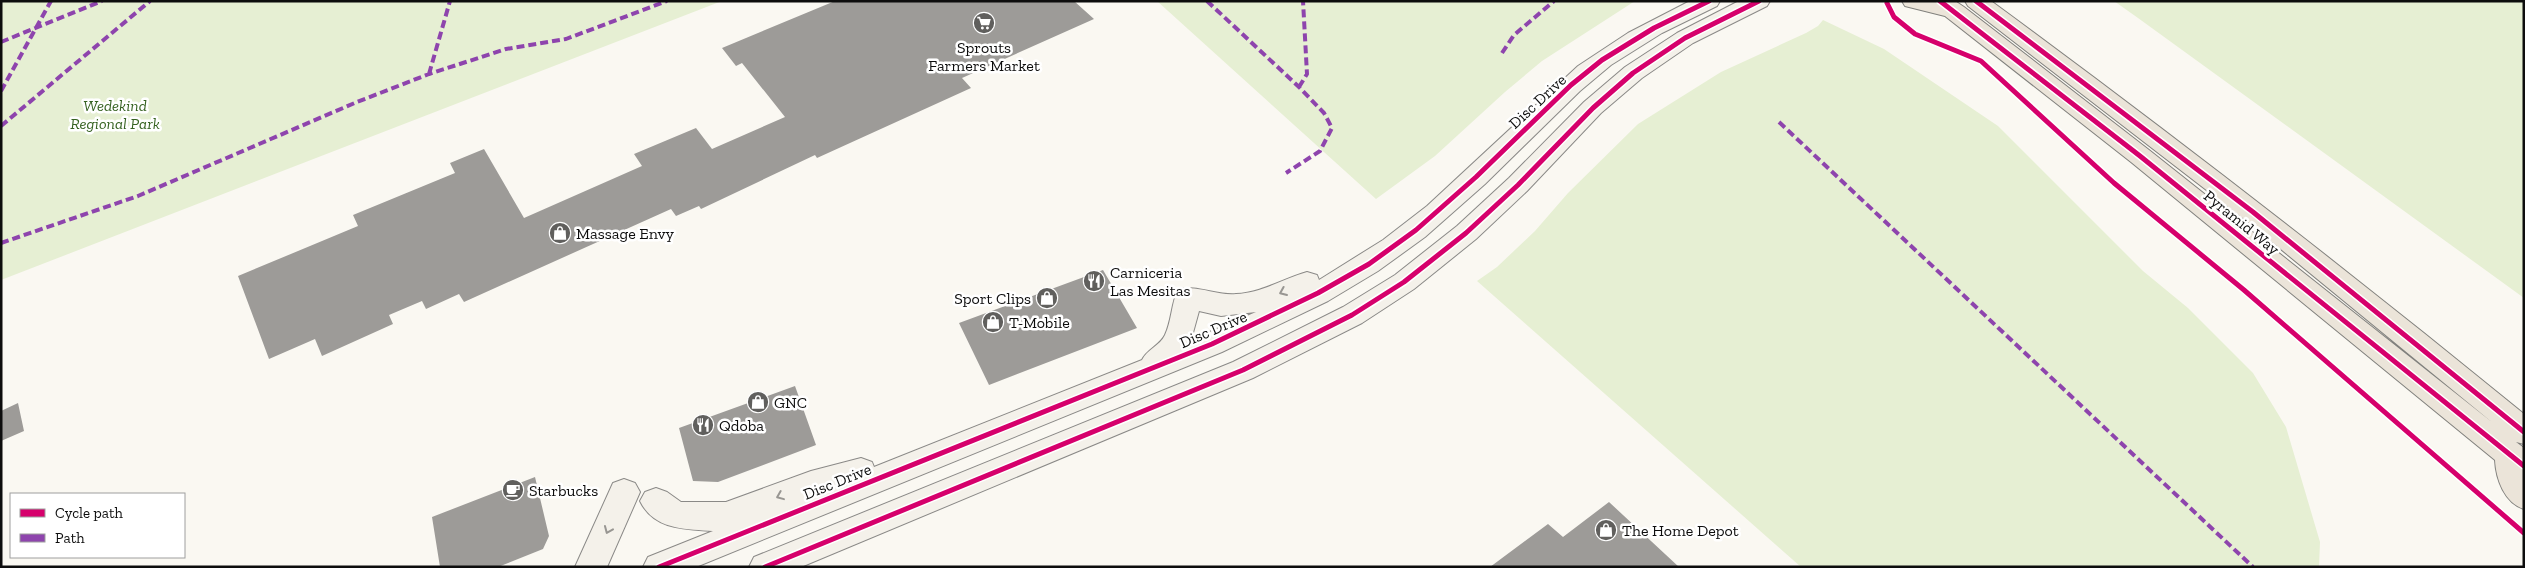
<svg xmlns="http://www.w3.org/2000/svg" width="2525" height="568" font-family="'Zilla Slab',serif">
<style>
.green{fill:#e6efd3}
.building{fill:#9d9b98}
.lines{fill:none;stroke-linecap:round;stroke-linejoin:round}
.secondary-casing{stroke:#8a8987;stroke-width:2}
.primary-casing{stroke:#81807d;stroke-width:2}
.secondary{fill:#f4f1ea;fill-rule:evenodd}
.primary{fill:#ebe4d9;fill-rule:evenodd}
.quiet{stroke:#8e44ad;stroke-width:4;stroke-dasharray:8 4;stroke-linecap:butt}
.cycleway-casing{stroke:#fff;stroke-width:8}
.cycleway{stroke:#d6006c;stroke-width:5}
.oneway{stroke:#989692}
.labels{text-anchor:middle;stroke-width:5;stroke-linejoin:round;paint-order:stroke}
.poi-label{font-size:16px;fill:#0d0d0d;stroke:#fff;text-anchor:start}
.street-label{font-size:16px;fill:#0d0d0d;stroke:#fff}
.park-label{font-size:16px;font-style:italic;fill:#366221;stroke:#fff}
</style>
<rect width="100%" height="100%" fill="#faf8f2"/>
<path class="green" d="M 1,1 L 722,1 L 1,280 Z
M 1157,1 L 1635,1 L 1542,61 L 1505,92 L 1435,156 L 1376,199 Z
M 2114,1 L 2524,1 L 2524,298 L 2138,18 Z
M 1823,20 L 1884,49 L 1998,126 L 2143,271 L 2188,308 L 2253,373 L 2286,427 L 2320,542 L 2319,567 L 1801,567 L 1477,281 L 1497,267 L 1535,231 L 1568,193 L 1638,124 L 1721,72 L 1806,33 L 1818,26 Z"/>
<path class="building" d="M 835,1 L 1074,1 L 1094,19 L 962,78 L 971,88 L 817,158 L 815,155 L 701,209 L 699,206 L 676,216 L 671,209 L 464,302 L 459,294 L 426,309 L 422,301 L 389,315 L 393,324 L 322,356 L 315,339 L 269,359 L 238,276 L 358,226 L 353,215 L 455,173 L 450,163 L 484,149 L 524,218 L 642,166 L 634,154 L 696,128 L 712,149 L 785,117 L 742,63 L 736,66 L 722,48 Z
M 1103,270 L 1137,328 L 989,385 L 959,323 Z
M 795,386 L 816,445 L 718,482 L 693,481 L 679,428 Z
M 18,403 L 24,431 L 1,441 L 1,411 Z
M 535,477 L 549,536 L 543,549 L 498,567 L 440,567 L 432,517 Z
M 1609,502 L 1679,567 L 1490,567 L 1548,524 L 1563,537 Z"/>
<g class="lines">
<g class="secondary-casing">
<path id="secondary" d="M 1690,1 L 1720,1 L 1717,6 L 1662,33 L 1611,65 L 1580,91 L 1485,184 L 1425,237 L 1378,271 L 1328,301 L 1222,352 L 696,567 L 643,567 L 648,557 L 713,531 C 685,529 654,530 640,501 L 645,492 L 656,488 L 667,492 L 681,502 L 726,502 L 811,471 L 861,458 L 872,462 L 874,467 L 1142,360 C 1147,349 1160,346 1165,335 C 1172,320 1171,304 1178,290 C 1196,284 1216,296 1236,294 C 1261,293 1283,279 1307,272 L 1317,275 L 1319,280 L 1383,240 L 1427,206 L 1578,66 L 1628,33 ZM 1199,311 L 1221,316 L 1256,312 L 1191,340 Z
M 1739,1 L 1770,1 L 1767,6 L 1693,43 L 1642,78 L 1601,113 L 1527,191 L 1476,239 L 1414,289 L 1362,323 L 1253,378 L 801,567 L 749,567 L 754,557 L 1233,362 L 1343,307 L 1395,275 L 1457,226 L 1509,178 L 1584,102 L 1625,67 L 1677,33 Z
M 624,479 L 635,483 L 640,492 L 607,567 L 575,567 L 613,483 Z"/>
</g>
<g class="primary-casing">
<path id="primary" d="M 1902,1 L 1955,1 L 1964,7 L 2149,150 L 2493,423 L 2244,219 L 1968,6 L 1965,1 L 1991,1 C 2172,134 2350,272 2524,414 L 2524,444 L 2516,442 L 2524,448 L 2524,509 C 2505,503 2496,480 2495,460 L 2131,162 L 1945,16 L 1905,6 Z"/>
</g>
<use href="#secondary" class="secondary"/>
<use href="#primary" class="primary"/>
<path class="quiet" d="M 1207,1 L 1299,87 L 1324,113 L 1332,128 L 1320,151 L 1286,173
M 1,42 L 102,1
M 1502,53 L 1514,35 L 1554,1
M 429,74 L 450,1
M 1299,87 L 1307,74 L 1303,1
M 1,91 L 51,1
M 1779,122 L 2253,567
M 1,126 L 150,1
M 1,243 L 138,196 L 357,102 L 429,74 L 506,49 L 566,39 L 667,1"/>
<g class="cycleway-casing">
<path id="cycleway" d="M 1940,1 L 2140,156 L 2524,466
M 1976,1 L 2253,212 L 2524,432
M 1887,3 L 1894,17 L 1915,34 L 1981,61 L 2114,183 L 2244,290 L 2524,533
M 659,567 L 1212,344 L 1318,293 L 1369,264 L 1416,230 L 1476,177 L 1571,85 L 1602,60 L 1654,28 L 1709,1
M 765,567 L 1243,370 L 1352,315 L 1404,282 L 1466,233 L 1518,185 L 1593,108 L 1633,73 L 1685,38 L 1759,1"/>
</g>
<use href="#cycleway" class="cycleway"/>
</g>
<defs><path id="oneway-chevron" d="M-2-3.5L2.5 0L-2 3.5" fill="none" stroke-width="1.6" stroke-linecap="round" stroke-linejoin="round" transform="scale(1.25)"/></defs>
<g class="oneway">
<use href="#oneway-chevron" transform="translate(1283 292) rotate(157)"/>
<use href="#oneway-chevron" transform="translate(780 496) rotate(158)"/>
<use href="#oneway-chevron" transform="translate(608 530) rotate(113)"/>
</g>
<defs>
<g id="supermarket-disc" transform="scale(1.125)"><circle r="9.5" fill="#605f5d" stroke="#fff"/><path d="M-6-5.5h2.5l.6 2H6L4.5 2H-2.5L-4.4-4H-6ZM-1.5 3.2a1.3 1.3 0 1 0 .1 0ZM3 3.2a1.3 1.3 0 1 0 .1 0Z" fill="#fff"/></g>
<g id="shop-disc" transform="scale(1.125)"><circle r="9.5" fill="#605f5d" stroke="#fff"/><path d="M-5-2.5h2.3a2.7 3.5 0 0 1 5.4 0H5L5.5 6h-11ZM-1.5-2.5h3a1.5 2.3 0 0 0-3 0Z" fill="#fff"/></g>
<g id="restaurant-disc" transform="scale(1.125)"><circle r="9.5" fill="#605f5d" stroke="#fff"/><path d="M-5-6h1v4h1v-4h1v4h1v-4h1v5L-1.5 .5V6h-2V.5L-5-1ZM5-6V6H3V1.5H1.5Q1.5-4 5-6Z" fill="#fff"/></g>
<g id="cafe-disc" transform="scale(1.125)"><circle r="9.5" fill="#605f5d" stroke="#fff"/><path d="M-5.5-4.5H6V0H3Q3 3.5 0 3.5H-2.5Q-5.5 3.5-5.5 0ZM3-3.2v2h1.7v-2ZM-6 4.5H4V6H-6Z" fill="#fff"/></g>
</defs>
<g fill-rule="evenodd">
<use href="#supermarket-disc" x="984" y="23"/>
<use href="#shop-disc" x="560" y="233"/>
<use href="#restaurant-disc" x="1094" y="281"/>
<use href="#shop-disc" x="1047" y="298"/>
<use href="#shop-disc" x="993" y="322"/>
<use href="#shop-disc" x="758" y="402"/>
<use href="#restaurant-disc" x="703" y="425"/>
<use href="#cafe-disc" x="513" y="490"/>
<use href="#shop-disc" x="1606" y="530"/>
</g>
<g class="labels">
<g class="poi-label">
<text x="984" y="53" text-anchor="middle">Sprouts<tspan x="984" dy="18">Farmers Market</tspan></text>
<text x="576" y="239">Massage Envy</text>
<text x="1110" y="278">Carniceria<tspan x="1110" dy="18">Las Mesitas</tspan></text>
<text x="1031" y="304" text-anchor="end">Sport Clips</text>
<text x="1009" y="328">T-Mobile</text>
<text x="774" y="408">GNC</text>
<text x="719" y="431">Qdoba</text>
<text x="529" y="496">Starbucks</text>
<text x="1622" y="536">The Home Depot</text>
</g>
<g class="street-label">
<text transform="translate(1537 101) rotate(-43)" y="6">Disc Drive</text>
<text transform="translate(2242 222) rotate(39)" y="6">Pyramid Way</text>
<text transform="translate(1213 329) rotate(-23)" y="6">Disc Drive</text>
<text transform="translate(837 481) rotate(-22)" y="6">Disc Drive</text>
</g>
<g class="park-label">
<text x="115" y="111">Wedekind<tspan x="115" dy="18">Regional Park</tspan></text>
</g>
</g>
<rect width="2525" height="568" fill="none" stroke="#0d0d0d" stroke-width="5"/>
<rect x="10" y="493" width="175" height="65" fill="#ffffff" stroke="#9e9e9e"/>
<rect x="20" y="509" width="25" height="8" fill="#d6006c" stroke="#9e9e9e"/>
<text x="55" y="518" font-size="15" fill="#0d0d0d">Cycle path</text>
<rect x="20" y="534" width="25" height="8" fill="#8e44ad" stroke="#9e9e9e"/>
<text x="55" y="543" font-size="15" fill="#0d0d0d">Path</text>
</svg>
